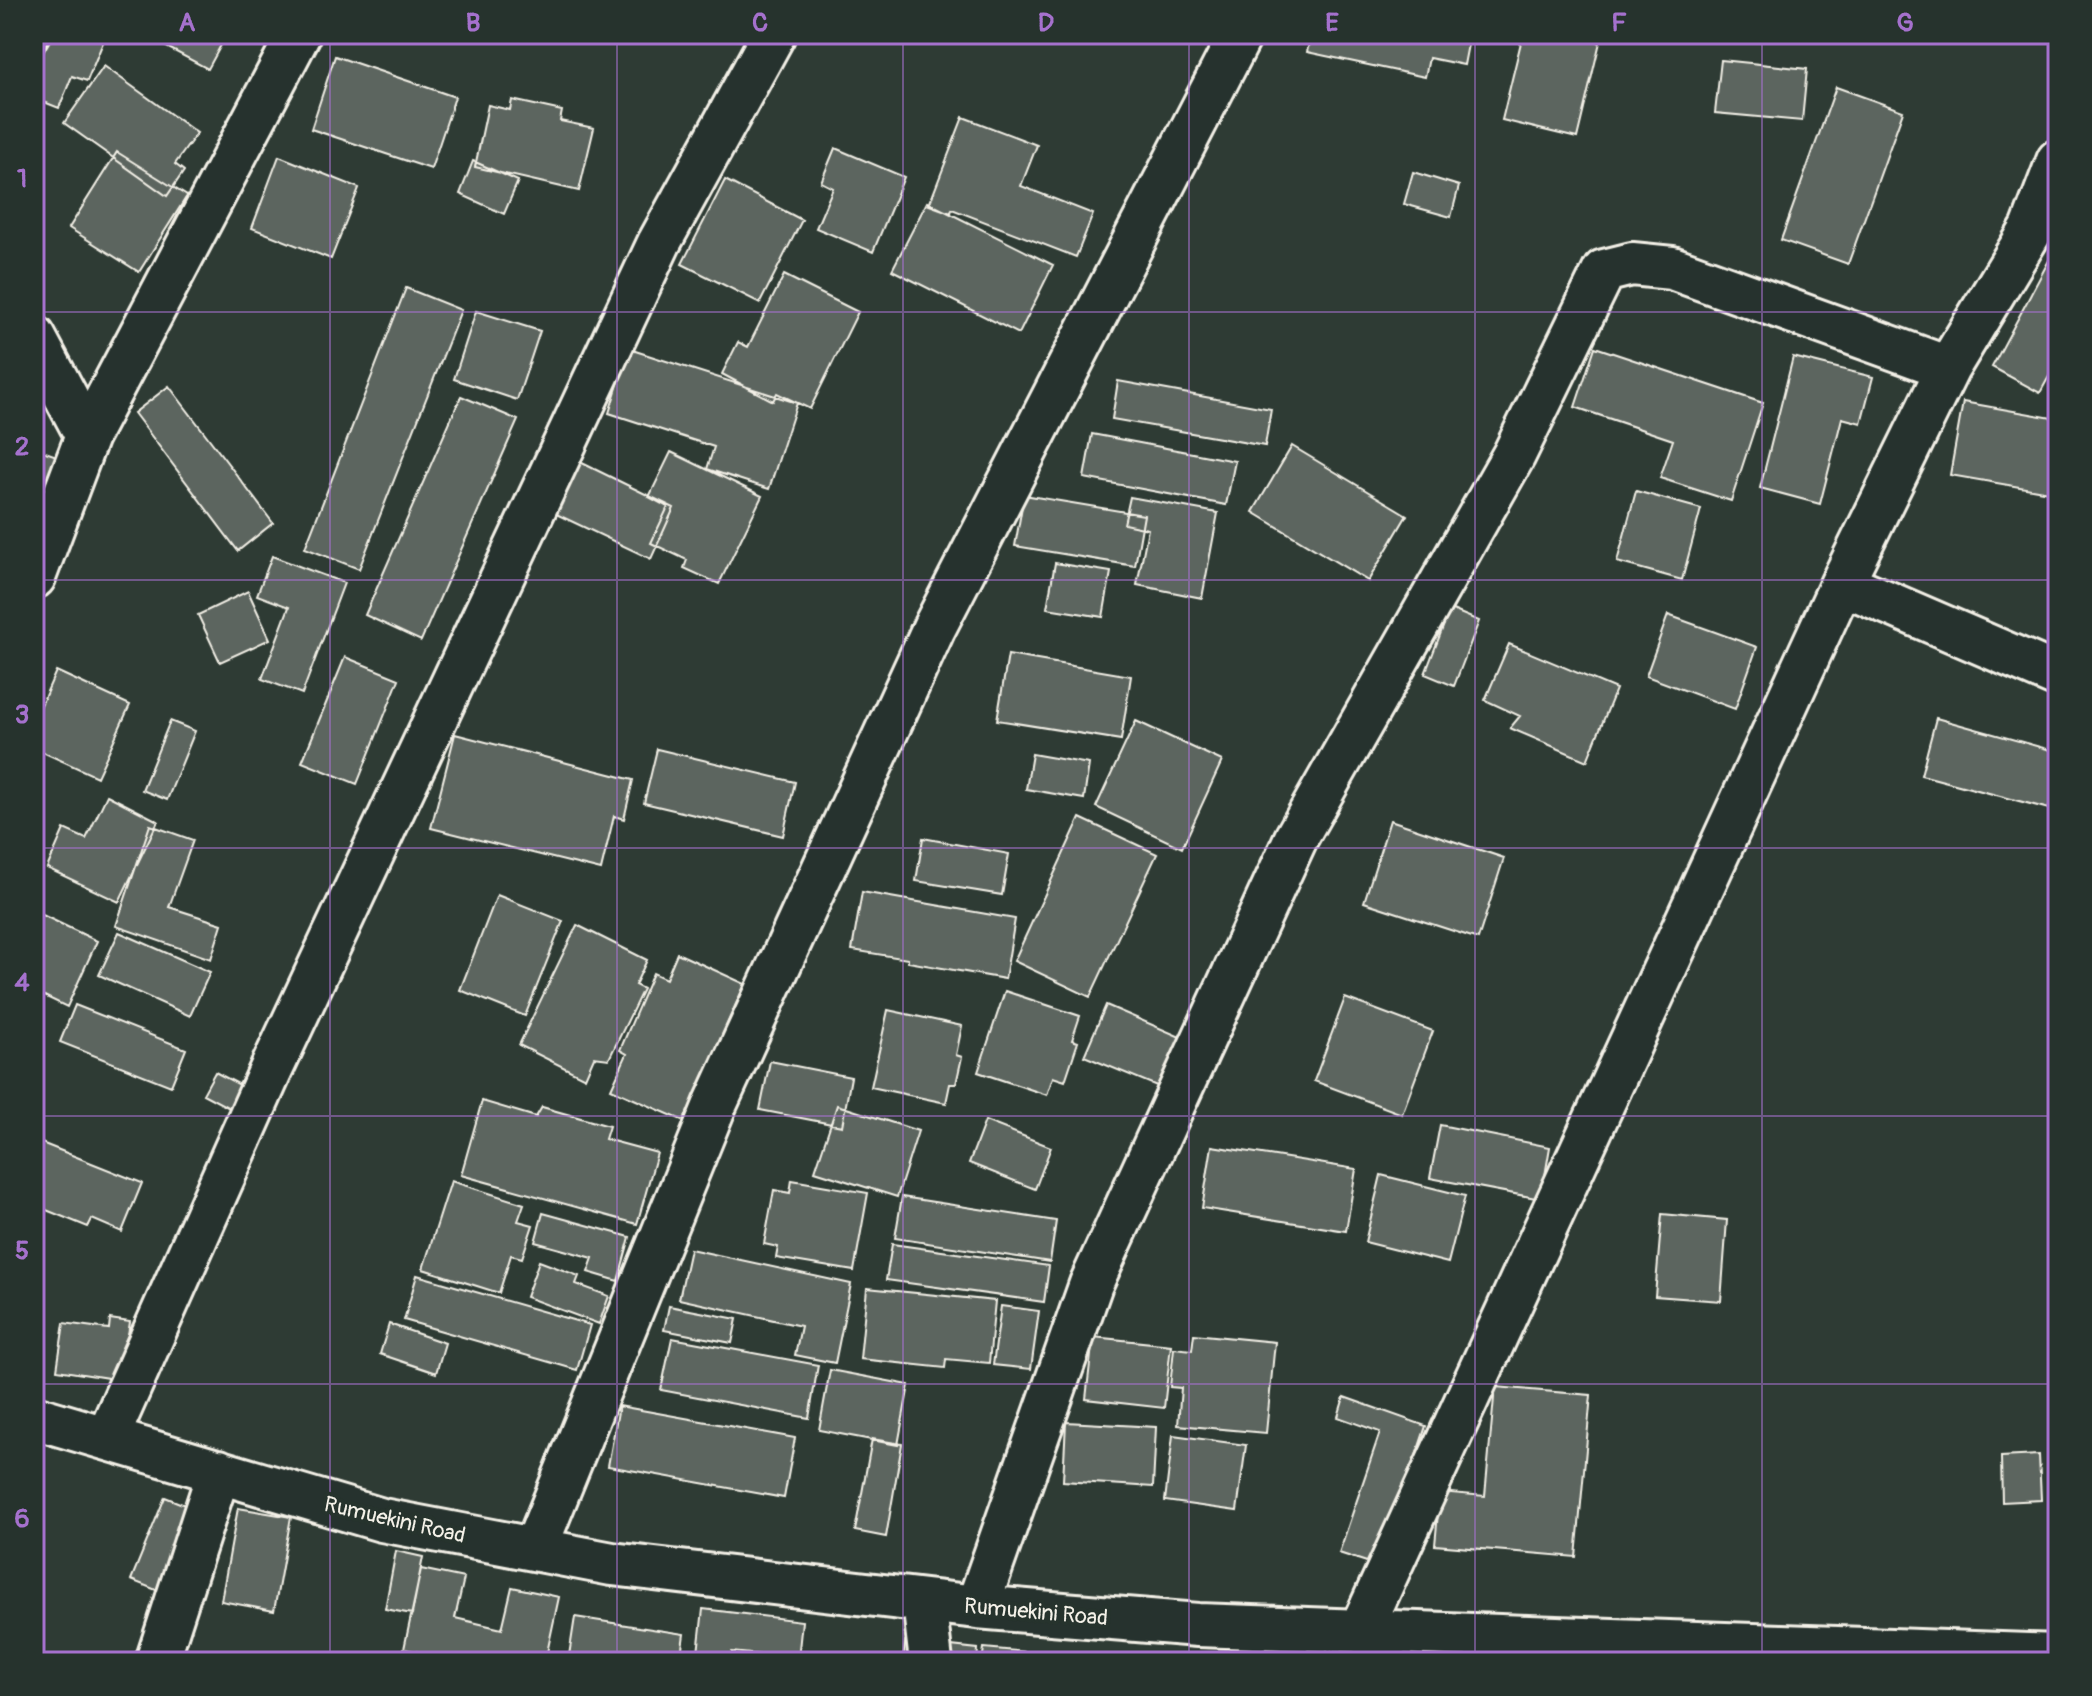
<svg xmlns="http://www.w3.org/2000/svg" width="2092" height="1696" font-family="Pangolin,sans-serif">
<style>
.building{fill:#5c655e;stroke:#f4f1e8;stroke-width:2}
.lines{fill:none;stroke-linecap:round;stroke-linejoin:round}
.minor-casing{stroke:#f4f1e8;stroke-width:48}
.minor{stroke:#26332d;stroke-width:42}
.grid{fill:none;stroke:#a571cd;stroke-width:2;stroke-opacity:0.55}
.labels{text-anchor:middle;stroke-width:8;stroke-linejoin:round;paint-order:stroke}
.street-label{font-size:22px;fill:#f4f1e8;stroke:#26332d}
.neatline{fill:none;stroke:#a571cd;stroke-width:3}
.grid-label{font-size:26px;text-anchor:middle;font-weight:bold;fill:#a571cd}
</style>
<rect width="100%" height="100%" fill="#2e3b34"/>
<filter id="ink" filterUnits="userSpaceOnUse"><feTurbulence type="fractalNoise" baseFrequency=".0125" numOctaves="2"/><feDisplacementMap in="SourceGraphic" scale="16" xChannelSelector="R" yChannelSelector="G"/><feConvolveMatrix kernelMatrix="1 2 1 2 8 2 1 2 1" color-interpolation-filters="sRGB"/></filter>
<g filter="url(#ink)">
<path class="building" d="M 34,34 L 46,34 L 52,37 L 34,68 Z
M 50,34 L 90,34 L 104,40 L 87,81 L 72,76 L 59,108 L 34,98 L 34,72 Z
M 142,34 L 227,34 L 208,69 Z
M 1311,34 L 1470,34 L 1464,65 L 1429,58 L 1425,77 L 1307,52 Z
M 1523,34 L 1568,34 L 1600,42 L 1577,138 L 1502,120 Z
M 335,56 L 455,97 L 431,169 L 311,129 Z
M 1721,60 L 1807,69 L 1802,121 L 1715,113 Z
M 104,66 L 197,133 L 175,164 L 184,171 L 167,196 L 64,123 Z
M 1836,87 L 1903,111 L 1848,264 L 1781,240 Z
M 512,100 L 562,111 L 560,121 L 594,128 L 579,191 L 475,167 L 488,105 L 510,110 Z
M 963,117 L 1037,145 L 1021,186 L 1093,214 L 1076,257 L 952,209 L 951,213 L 929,205 Z
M 835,148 L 904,177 L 873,252 L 816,228 L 833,188 L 821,182 Z
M 117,152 L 187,196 L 139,272 L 69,228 Z
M 279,156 L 359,188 L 331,259 L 252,228 Z
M 473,161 L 518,181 L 504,214 L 460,194 Z
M 1413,172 L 1459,186 L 1451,217 L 1404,204 Z
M 725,180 L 802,220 L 760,303 L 682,264 Z
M 927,202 L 1053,265 L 1019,334 L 892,270 Z
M 2054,251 L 2058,254 L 2058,360 L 2040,393 L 1992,367 Z
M 784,275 L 858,312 L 810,409 L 777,393 L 773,401 L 722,374 L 738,342 L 748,347 Z
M 406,288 L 461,310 L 359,569 L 305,548 Z
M 476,311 L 540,331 L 517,400 L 454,379 Z
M 1595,347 L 1763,403 L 1731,501 L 1660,478 L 1673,440 L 1575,407 Z
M 629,349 L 797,403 L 769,489 L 707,469 L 714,447 L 609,413 Z
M 1793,357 L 1873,377 L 1861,423 L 1842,418 L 1820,504 L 1760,488 Z
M 1118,381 L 1271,409 L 1265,446 L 1112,419 Z
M 169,386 L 273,523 L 238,551 L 134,413 Z
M 461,396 L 518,420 L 421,641 L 365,615 Z
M 1963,402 L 2058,419 L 2058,442 L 2049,492 L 1950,475 Z
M 1092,434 L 1235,461 L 1226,505 L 1084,478 Z
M 1292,446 L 1407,515 L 1368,581 L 1253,512 Z
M 34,448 L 57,456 L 34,521 Z
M 671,452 L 762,496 L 719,584 L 684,568 L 687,560 L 651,543 L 668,507 L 649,497 Z
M 578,461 L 674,508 L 651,559 L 554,513 Z
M 1636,491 L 1701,509 L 1682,580 L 1617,562 Z
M 1024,495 L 1144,515 L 1135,566 L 1015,546 Z
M 1130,497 L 1218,513 L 1202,598 L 1137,585 L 1148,529 L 1124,524 Z
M 272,556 L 344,583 L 302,694 L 262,679 L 289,607 L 257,595 Z
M 1055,563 L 1111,572 L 1103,617 L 1047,608 Z
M 248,591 L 270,639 L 220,662 L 198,615 Z
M 1450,609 L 1479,621 L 1454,686 L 1425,674 Z
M 1668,615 L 1757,647 L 1735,709 L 1646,676 Z
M 1509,644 L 1616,689 L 1587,761 L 1510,728 L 1520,716 L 1485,700 Z
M 1008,655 L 1131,676 L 1121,740 L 997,720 Z
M 345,657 L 399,679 L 357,784 L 302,762 Z
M 56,671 L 130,705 L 97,777 L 34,748 L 34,721 Z
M 1936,718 L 2058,752 L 2058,775 L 2049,809 L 1921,775 Z
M 170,721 L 195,731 L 167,800 L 142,790 Z
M 1136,721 L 1222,761 L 1182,848 L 1096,807 Z
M 455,734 L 633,780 L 624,819 L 614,816 L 601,870 L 431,828 Z
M 657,749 L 795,782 L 783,836 L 644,803 Z
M 1032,754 L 1089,764 L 1084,799 L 1026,789 Z
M 107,795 L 158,821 L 119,902 L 47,868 L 64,829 L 86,839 Z
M 1080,818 L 1157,854 L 1090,997 L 1014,961 Z
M 1390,820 L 1504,858 L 1478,939 L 1364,902 Z
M 150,825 L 193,840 L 169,907 L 222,924 L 211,959 L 116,926 Z
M 923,838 L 1009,854 L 1002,895 L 916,881 Z
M 862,892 L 1015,919 L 1005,979 L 908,962 L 908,959 L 852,950 Z
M 497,895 L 563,921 L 525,1016 L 460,990 Z
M 34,911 L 97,941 L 67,1007 L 34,991 Z
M 577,925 L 647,960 L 635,985 L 643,989 L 609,1059 L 594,1057 L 585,1078 L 519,1045 Z
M 119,932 L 210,972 L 190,1016 L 99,975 Z
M 677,953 L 745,984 L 684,1121 L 611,1089 L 627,1054 L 620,1050 L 653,973 L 666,979 Z
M 1005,991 L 1080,1016 L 1072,1040 L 1078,1042 L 1065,1081 L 1053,1077 L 1047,1095 L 978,1072 Z
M 1345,998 L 1433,1031 L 1402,1114 L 1314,1081 Z
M 75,1005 L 186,1049 L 171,1086 L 60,1042 Z
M 1106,1005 L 1185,1039 L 1164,1089 L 1084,1056 Z
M 888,1010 L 962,1026 L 956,1055 L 962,1057 L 956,1084 L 950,1084 L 946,1103 L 871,1087 Z
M 770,1061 L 851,1077 L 842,1126 L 760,1110 Z
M 215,1072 L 244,1087 L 233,1110 L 203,1094 Z
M 482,1101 L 536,1117 L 542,1107 L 609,1126 L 605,1139 L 657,1153 L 637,1224 L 461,1175 Z
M 837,1105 L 918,1131 L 897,1197 L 815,1171 Z
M 985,1121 L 1051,1147 L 1035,1189 L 969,1163 Z
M 1440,1125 L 1550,1147 L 1541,1199 L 1430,1178 Z
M 34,1140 L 142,1183 L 122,1232 L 92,1219 L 88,1227 L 34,1205 Z
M 1212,1146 L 1356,1169 L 1346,1231 L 1202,1208 Z
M 1381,1175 L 1465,1196 L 1448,1263 L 1365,1242 Z
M 792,1180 L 868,1193 L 854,1271 L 776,1258 L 778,1247 L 764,1244 L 774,1190 L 790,1193 Z
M 451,1181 L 524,1204 L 518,1221 L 533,1225 L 522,1258 L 511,1255 L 499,1293 L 423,1269 Z
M 902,1197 L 1056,1221 L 1050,1262 L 895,1238 Z
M 543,1213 L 630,1237 L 618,1281 L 588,1272 L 593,1258 L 535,1242 Z
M 1662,1214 L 1727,1220 L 1721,1301 L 1655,1296 Z
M 892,1244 L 1049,1266 L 1044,1302 L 886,1280 Z
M 690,1249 L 851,1284 L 835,1363 L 795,1355 L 801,1326 L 679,1299 Z
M 539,1261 L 579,1276 L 576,1284 L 609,1296 L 599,1324 L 526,1297 Z
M 417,1275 L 590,1325 L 577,1370 L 404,1320 Z
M 867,1288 L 995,1301 L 989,1363 L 946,1359 L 945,1368 L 860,1359 Z
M 669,1306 L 737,1319 L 732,1343 L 664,1330 Z
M 1001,1306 L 1039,1311 L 1031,1369 L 993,1365 Z
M 110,1319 L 130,1322 L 121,1380 L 57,1370 L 64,1323 L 109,1329 Z
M 389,1324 L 445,1343 L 436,1373 L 380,1354 Z
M 1194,1334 L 1275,1342 L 1266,1433 L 1178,1425 L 1181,1388 L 1170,1387 L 1174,1348 L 1192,1350 Z
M 1093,1337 L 1171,1345 L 1164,1408 L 1086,1399 Z
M 672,1338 L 818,1365 L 809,1418 L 661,1390 Z
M 830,1370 L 909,1385 L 898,1445 L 819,1430 Z
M 1495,1387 L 1591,1395 L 1576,1557 L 1435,1545 L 1440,1492 L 1485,1496 Z
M 1344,1397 L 1426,1426 L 1379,1566 L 1339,1553 L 1380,1432 L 1338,1417 Z
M 619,1406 L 795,1438 L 784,1498 L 608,1466 Z
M 1066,1422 L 1156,1427 L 1153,1487 L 1063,1481 Z
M 1173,1435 L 1246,1445 L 1237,1511 L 1165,1501 Z
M 872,1439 L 902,1444 L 886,1537 L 855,1531 Z
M 2039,1455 L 2041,1500 L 2002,1502 L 2001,1457 Z
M 165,1497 L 200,1511 L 166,1594 L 131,1580 Z
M 238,1508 L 291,1517 L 274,1611 L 221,1601 Z
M 396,1551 L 423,1557 L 412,1614 L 385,1609 Z
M 421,1569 L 464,1578 L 455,1618 L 502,1629 L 512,1587 L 559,1597 L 545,1662 L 464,1662 L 404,1649 Z
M 703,1609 L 802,1621 L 798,1659 L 732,1652 L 731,1662 L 697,1662 Z
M 575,1617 L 684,1634 L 680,1662 L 568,1662 Z
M 905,1641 L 978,1649 L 977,1662 L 903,1662 Z
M 984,1648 L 1037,1653 L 1036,1662 L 982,1662 Z
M 1050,1654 L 1101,1657 L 1099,1662 L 1049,1662 Z"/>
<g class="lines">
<g class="minor-casing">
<path id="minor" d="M 34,337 L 87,436
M 34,577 L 87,436 L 299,34
M 1842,583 L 2058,676
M 34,1417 L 382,1520 L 612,1564 L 977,1607 L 1198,1625 L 2058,1656
M 107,1438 L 270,1072 L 659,243 L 774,34
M 535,1549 L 715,1105 L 934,628 L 1241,34
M 924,1601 L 931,1662
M 977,1607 L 1091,1284 L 1296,838 L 1514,455 L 1604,271 L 1632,264 L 1672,268 L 1948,368
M 1360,1632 L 1842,583 L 1948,368 L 2032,229 L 2058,161
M 157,1662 L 219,1471"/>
</g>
<use href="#minor" class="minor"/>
</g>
</g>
<path class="grid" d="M 330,34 L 330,1662M 617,34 L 617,1662M 903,34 L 903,1662M 1189,34 L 1189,1662M 1475,34 L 1475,1662M 1762,34 L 1762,1662M 34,312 L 2058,312M 34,580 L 2058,580M 34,848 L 2058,848M 34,1116 L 2058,1116M 34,1384 L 2058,1384"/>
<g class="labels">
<g class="street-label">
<text transform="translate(395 1519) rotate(13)" y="8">Rumuekini Road</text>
<text transform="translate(1036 1611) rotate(5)" y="8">Rumuekini Road</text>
</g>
</g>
<rect width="2092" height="1696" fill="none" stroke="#26332d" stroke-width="88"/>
<rect x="44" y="44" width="2004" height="1608" class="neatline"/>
<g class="grid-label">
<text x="187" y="31">A</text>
<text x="473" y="31">B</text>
<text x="760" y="31">C</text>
<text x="1046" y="31">D</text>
<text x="1332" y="31">E</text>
<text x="1619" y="31">F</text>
<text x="1905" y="31">G</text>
<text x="22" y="187">1</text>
<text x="22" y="455">2</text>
<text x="22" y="723">3</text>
<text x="22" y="991">4</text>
<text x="22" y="1259">5</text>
<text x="22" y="1527">6</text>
</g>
</svg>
